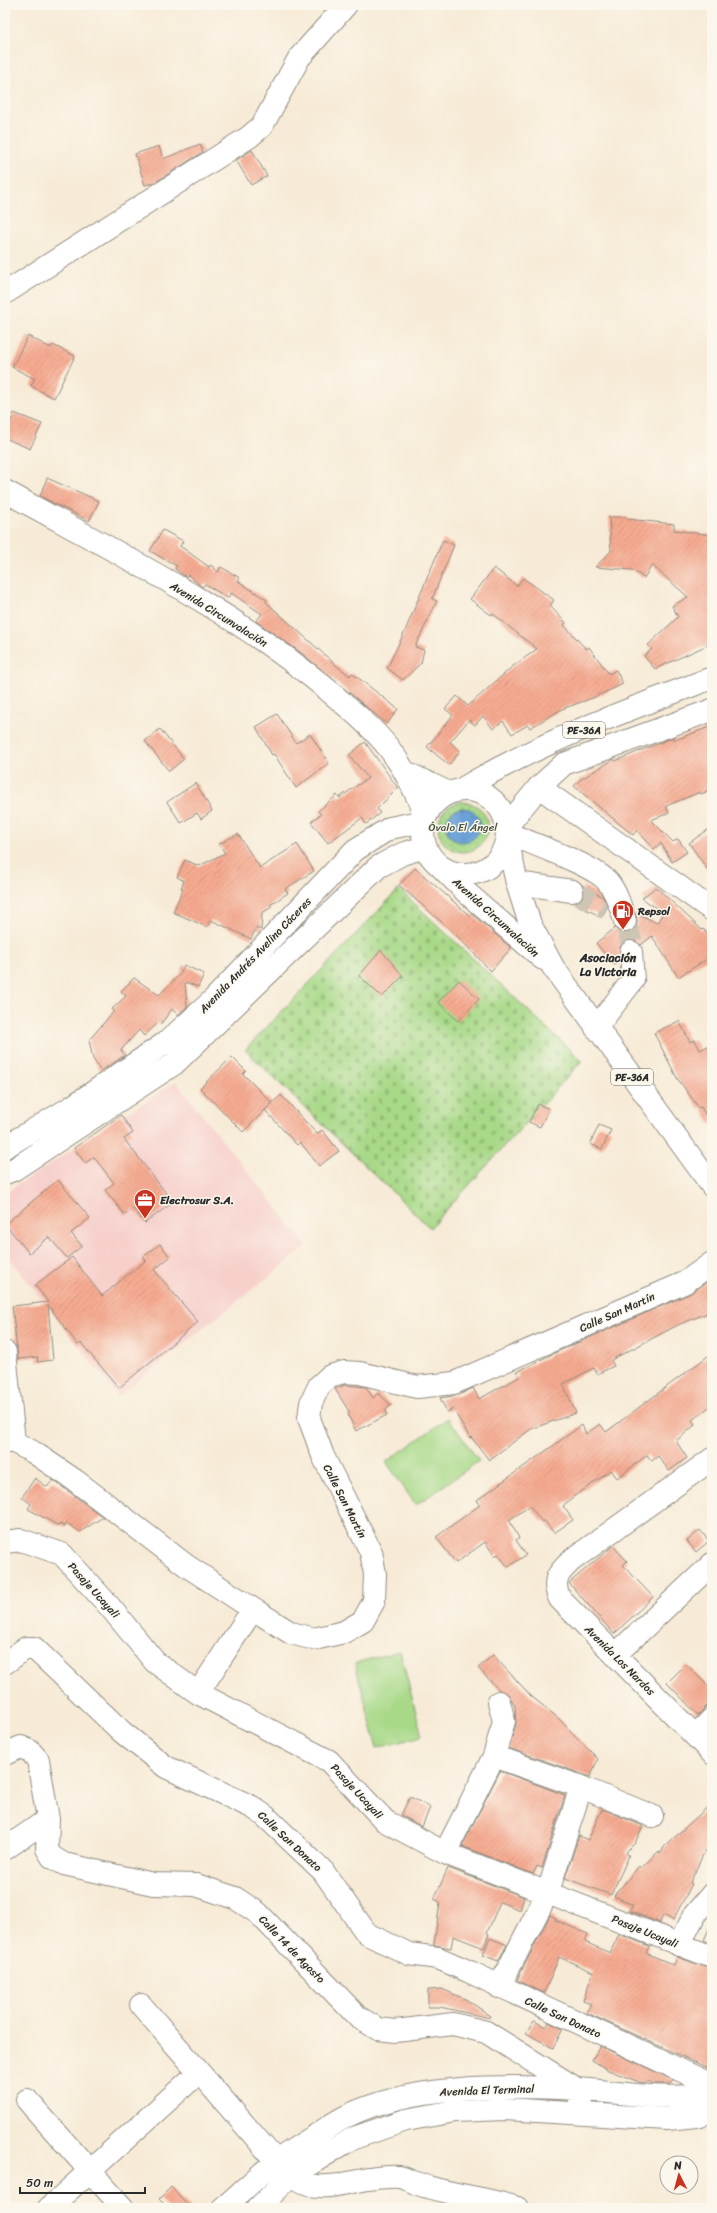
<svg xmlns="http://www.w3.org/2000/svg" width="717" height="2213" font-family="Sriracha,sans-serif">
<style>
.built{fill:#f7d0cc}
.grass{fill:#a8d988;stroke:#6a825a}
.cemetery{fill:url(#cemetery-stones);stroke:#6a825a}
.park{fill:url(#park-dots);stroke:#6a825a}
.water{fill:url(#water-ripples);stroke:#4a6681}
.building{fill:url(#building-hatch)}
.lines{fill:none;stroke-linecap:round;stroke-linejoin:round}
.minor-tunnel{stroke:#cec5b5;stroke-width:22;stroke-dasharray:22 11;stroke-linecap:butt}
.minor-casing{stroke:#918b81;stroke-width:24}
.major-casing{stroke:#918b81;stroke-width:24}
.highway-casing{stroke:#918b81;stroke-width:24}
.minor{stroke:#fff;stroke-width:22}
.major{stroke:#fff;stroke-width:22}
.highway{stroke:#fff;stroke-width:22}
.labels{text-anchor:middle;stroke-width:3;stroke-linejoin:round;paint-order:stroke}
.shield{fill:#fbf7ec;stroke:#696865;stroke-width:1}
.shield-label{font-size:10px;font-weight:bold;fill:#2b2b2b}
.street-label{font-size:11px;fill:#2b2b2b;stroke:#fbf7ec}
.park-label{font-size:11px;fill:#4a5642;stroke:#fbf7ec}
.poi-label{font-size:11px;font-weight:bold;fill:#2b2b2b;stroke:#fbf7ec;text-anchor:start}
.neighbourhood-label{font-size:12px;font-weight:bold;fill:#2b2b2b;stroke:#fbf7ec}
</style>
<defs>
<pattern id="cemetery-stones" width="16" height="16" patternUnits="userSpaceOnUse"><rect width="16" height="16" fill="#a8d988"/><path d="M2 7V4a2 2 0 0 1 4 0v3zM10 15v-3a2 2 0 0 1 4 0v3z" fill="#91ba76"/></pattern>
<pattern id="park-dots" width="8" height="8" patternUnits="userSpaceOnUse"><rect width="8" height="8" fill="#a8d988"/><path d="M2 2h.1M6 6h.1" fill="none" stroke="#91ba76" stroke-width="1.8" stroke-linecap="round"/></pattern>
<pattern id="water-ripples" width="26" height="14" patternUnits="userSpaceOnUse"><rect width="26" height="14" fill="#6aa0d7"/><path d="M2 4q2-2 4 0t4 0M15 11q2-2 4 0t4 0" fill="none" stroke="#5783af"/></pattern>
<pattern id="building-hatch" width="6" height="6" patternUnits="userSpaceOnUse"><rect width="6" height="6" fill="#f6ab91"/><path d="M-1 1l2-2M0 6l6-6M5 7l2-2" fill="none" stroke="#d3937d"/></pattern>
</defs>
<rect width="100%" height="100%" fill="#fbf7ec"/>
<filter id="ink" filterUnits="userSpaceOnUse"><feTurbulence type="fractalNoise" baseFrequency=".025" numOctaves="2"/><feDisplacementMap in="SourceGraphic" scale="8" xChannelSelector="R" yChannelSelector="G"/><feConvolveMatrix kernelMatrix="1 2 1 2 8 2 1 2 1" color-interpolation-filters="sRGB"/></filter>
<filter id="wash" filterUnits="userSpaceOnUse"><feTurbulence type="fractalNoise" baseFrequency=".012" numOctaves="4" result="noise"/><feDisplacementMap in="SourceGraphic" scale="16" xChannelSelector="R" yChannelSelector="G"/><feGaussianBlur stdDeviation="0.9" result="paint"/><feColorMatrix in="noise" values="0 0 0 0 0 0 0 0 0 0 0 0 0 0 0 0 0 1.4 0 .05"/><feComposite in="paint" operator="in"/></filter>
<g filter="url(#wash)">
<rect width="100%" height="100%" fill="#f7ebd7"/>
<path class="built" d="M 176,1082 L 307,1246 L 118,1396 L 5,1253 L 5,1193 Z"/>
<path class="grass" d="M 448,1418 L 479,1461 L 416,1505 L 386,1462 Z
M 400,1651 L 422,1736 L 377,1748 L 355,1663 Z"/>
<path class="cemetery" d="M 399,889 L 582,1061 L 430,1228 L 245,1050 Z"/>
<path class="park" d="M438 827a25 25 0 1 1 50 0a25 25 0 1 1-50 0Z"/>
<path class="water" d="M446 825a17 17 0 1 1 34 0a17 17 0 1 1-34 0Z"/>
<g id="blocks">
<path class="building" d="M 200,144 L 203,152 L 154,183 L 145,185 L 135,154 L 159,146 L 163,159 Z
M 252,150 L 267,176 L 251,185 L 236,160 Z
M 28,336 L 51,348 L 53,345 L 75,356 L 54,398 L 31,386 L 35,379 L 12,367 Z
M 14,413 L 42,424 L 30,449 L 5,438 Z
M 47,478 L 99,501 L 89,521 L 40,496 Z
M 609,517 L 627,517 L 627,519 L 674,524 L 674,530 L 712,535 L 712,643 L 655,669 L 644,656 L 652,649 L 648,645 L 678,617 L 672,606 L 688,597 L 652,565 L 644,578 L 632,570 L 595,567 L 611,551 Z
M 163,530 L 183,541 L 180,546 L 209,567 L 211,565 L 218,572 L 221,567 L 240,578 L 238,581 L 267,600 L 266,602 L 337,666 L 350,676 L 352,673 L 398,709 L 387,724 L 300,652 L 256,621 L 262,614 L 231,593 L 228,598 L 205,584 L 202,587 L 188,575 L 186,577 L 175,569 L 177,566 L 150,551 Z
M 443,540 L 454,545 L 432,599 L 437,601 L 415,647 L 424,650 L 421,663 L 403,680 L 387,668 L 405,631 Z
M 494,568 L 517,586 L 523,578 L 554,600 L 550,606 L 566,623 L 564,625 L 586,649 L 589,647 L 609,674 L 616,670 L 623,684 L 595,697 L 562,709 L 530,728 L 528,725 L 512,734 L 503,721 L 493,729 L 483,716 L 475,725 L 469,720 L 450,742 L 460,751 L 449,765 L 427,747 L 453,715 L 445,709 L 457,696 L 468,706 L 512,667 L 537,649 L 492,613 L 491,615 L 470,599 Z
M 277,714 L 296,743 L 310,734 L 329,763 L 296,788 L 274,754 L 272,755 L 256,727 Z
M 712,726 L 712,789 L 701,794 L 700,792 L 666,806 L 669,813 L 651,820 L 673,842 L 678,839 L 687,852 L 672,862 L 661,843 L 654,849 L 637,830 L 633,835 L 574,786 L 580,780 L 614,759 L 615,761 L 674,737 L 675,740 Z
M 160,729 L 184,759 L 169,771 L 145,741 Z
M 365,742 L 398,788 L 377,809 L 380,813 L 366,824 L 362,818 L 328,843 L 311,822 L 321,814 L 318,811 L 337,795 L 339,798 L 368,778 L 349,755 Z
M 196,783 L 212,811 L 201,819 L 197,813 L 181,823 L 167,802 Z
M 712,827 L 712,876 L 689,843 Z
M 238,834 L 260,868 L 297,844 L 314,871 L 285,889 L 288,893 L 270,905 L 272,907 L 262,913 L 261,930 L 256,928 L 251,939 L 211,920 L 207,927 L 173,912 L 183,889 L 181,888 L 184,881 L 177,877 L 185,860 L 199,866 L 225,853 L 219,844 Z
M 415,868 L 470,916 L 472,914 L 511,948 L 491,971 L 453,932 L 399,885 Z
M 583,886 L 603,897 L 607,907 L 602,917 L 573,903 L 582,898 L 584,892 Z
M 656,887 L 702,930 L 703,929 L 712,936 L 712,956 L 678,977 L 652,936 L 641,945 L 630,940 L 624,942 L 620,947 L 619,961 L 614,965 L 596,943 L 615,928 L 623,933 L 634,930 L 637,923 L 636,913 L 657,923 L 663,913 L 642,898 Z
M 381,950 L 403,976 L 382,997 L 359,976 Z
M 184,965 L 204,974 L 198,987 L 185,982 L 187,1007 L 178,1015 L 172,1009 L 160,1025 L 158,1023 L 144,1036 L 139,1030 L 121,1050 L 125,1055 L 101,1071 L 93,1059 L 89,1040 L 114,1011 L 112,1009 L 126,996 L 121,991 L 134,978 L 159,995 L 180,974 Z
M 459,980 L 479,999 L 458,1021 L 438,1002 Z
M 679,1021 L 690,1042 L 695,1040 L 700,1050 L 712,1044 L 712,1126 L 701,1107 L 699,1108 L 677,1078 L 654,1033 Z
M 232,1057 L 246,1071 L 243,1074 L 272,1103 L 243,1132 L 200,1088 Z
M 281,1095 L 317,1134 L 322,1130 L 339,1151 L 319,1166 L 300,1142 L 297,1145 L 265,1110 Z
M 538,1104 L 549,1109 L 540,1127 L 529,1122 Z
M 121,1115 L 133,1133 L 124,1139 L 173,1202 L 145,1223 L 133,1208 L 125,1215 L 105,1190 L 114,1183 L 94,1157 L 85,1163 L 74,1148 Z
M 599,1125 L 611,1130 L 602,1149 L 590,1144 Z
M 58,1180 L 90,1218 L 71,1233 L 82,1246 L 67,1258 L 49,1237 L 29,1253 L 5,1224 Z
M 160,1244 L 170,1257 L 154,1270 L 198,1322 L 119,1388 L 81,1343 L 78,1345 L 48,1305 L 53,1360 L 37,1362 L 38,1357 L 18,1359 L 12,1306 L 48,1302 L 35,1285 L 72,1257 L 102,1296 L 146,1260 L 143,1257 Z
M 712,1279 L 712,1311 L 678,1325 L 611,1360 L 614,1366 L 597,1374 L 594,1368 L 563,1384 L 576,1413 L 531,1429 L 489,1460 L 471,1437 L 470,1438 L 453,1409 L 447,1412 L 440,1398 L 459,1395 L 473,1388 L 479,1399 L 519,1377 L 517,1372 L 552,1354 L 689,1294 Z
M 712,1353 L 712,1405 L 692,1420 L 695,1425 L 676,1441 L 687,1458 L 669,1471 L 658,1456 L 652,1461 L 647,1455 L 617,1478 L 611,1470 L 566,1503 L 563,1506 L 573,1520 L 554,1533 L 544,1520 L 542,1522 L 530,1506 L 509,1520 L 519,1538 L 516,1540 L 526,1555 L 508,1567 L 498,1554 L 495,1556 L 485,1542 L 456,1563 L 436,1537 L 480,1505 L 477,1500 L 582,1425 L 586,1434 L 600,1424 L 606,1432 Z
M 345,1385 L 366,1387 L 373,1398 L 378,1393 L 391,1405 L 386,1410 L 387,1415 L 356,1431 L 348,1415 L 350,1413 L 335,1389 Z
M 35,1478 L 47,1487 L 53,1480 L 103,1517 L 80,1532 L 67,1523 L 65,1527 L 60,1524 L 59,1526 L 28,1509 L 31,1504 L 22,1497 Z
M 700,1530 L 709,1541 L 696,1552 L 687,1541 Z
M 613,1546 L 627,1561 L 623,1565 L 653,1597 L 614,1634 L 569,1583 Z
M 493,1655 L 531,1696 L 557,1717 L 598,1759 L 590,1777 L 509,1748 L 516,1724 L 515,1706 L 508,1694 L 499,1690 L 478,1668 Z
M 686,1664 L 712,1690 L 712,1701 L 698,1715 L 667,1683 Z
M 500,1771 L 565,1795 L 542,1868 L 537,1866 L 533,1874 L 462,1846 Z
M 410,1797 L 430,1807 L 422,1827 L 401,1815 Z
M 712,1803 L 712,1852 L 707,1846 L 690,1883 L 692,1884 L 673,1920 L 663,1915 L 660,1923 L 630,1911 L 633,1905 L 614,1896 L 639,1866 L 641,1868 L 658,1852 L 661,1853 L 664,1847 Z
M 602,1809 L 643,1826 L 635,1843 L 626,1852 L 629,1856 L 611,1895 L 565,1878 L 579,1836 L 588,1840 Z
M 448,1868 L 524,1897 L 520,1910 L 500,1902 L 487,1933 L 489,1934 L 484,1948 L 453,1936 L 451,1948 L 434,1945 L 440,1902 L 434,1899 Z
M 550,1915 L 556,1918 L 555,1920 L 588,1934 L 585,1942 L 610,1953 L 619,1934 L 649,1946 L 646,1953 L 674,1965 L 677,1957 L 712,1969 L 712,2070 L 587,2013 L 591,2004 L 583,2001 L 593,1972 L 559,1957 L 544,1993 L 517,1980 Z
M 712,1922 L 712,1944 L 704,1940 Z
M 490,1938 L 507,1945 L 498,1961 L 483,1955 Z
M 442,1989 L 467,2000 L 491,2016 L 490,2018 L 440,2007 L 428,2007 L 428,1990 Z
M 534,2021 L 546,2027 L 549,2022 L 563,2029 L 553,2048 L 526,2033 Z
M 600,2046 L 673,2080 L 671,2084 L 654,2084 L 647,2081 L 646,2083 L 639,2082 L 608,2070 L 592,2060 Z
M 171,2187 L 191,2208 L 168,2208 L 159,2199 Z"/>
</g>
</g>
<g filter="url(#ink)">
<use href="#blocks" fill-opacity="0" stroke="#918b81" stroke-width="1"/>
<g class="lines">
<path class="minor-tunnel" d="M 572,891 L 606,909
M 625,921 L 634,950"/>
<g class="minor-casing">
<path id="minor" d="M 5,293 L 249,137 L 262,126 L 299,58 L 346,5
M 539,787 L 712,910
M 507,833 C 530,843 594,865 608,882 C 617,893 621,908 625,921
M 517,883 L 572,891
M 596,1028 L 633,980 L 631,952
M 5,1352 L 14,1442
M 5,1442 L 14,1442 L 33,1452 L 76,1481 L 187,1566 L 253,1609 L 291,1633 L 314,1639 L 344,1632 L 363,1621 L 374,1601 L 375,1574 L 371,1552 L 323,1456 L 309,1418 L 311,1403 L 319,1386 L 330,1376 L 344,1372 L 360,1373 L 417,1387 L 454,1383 L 684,1283 L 712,1263
M 712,1459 L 572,1560 C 558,1573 551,1580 560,1599 L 712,1753
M 5,1542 L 21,1540 L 62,1554 L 110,1607 L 155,1662 L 198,1693 L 329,1761 L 385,1821 L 445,1853 L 712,1957
M 615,1655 L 712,1564
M 5,1663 L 26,1648 L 34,1648 L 122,1732 L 166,1767 L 252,1807 L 265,1816 L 323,1871 L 367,1934 L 409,1954 L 438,1958 L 470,1972 L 712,2085
M 198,1693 L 253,1609
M 695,1736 L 712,1719
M 5,1754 L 21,1747 L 30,1751 L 38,1760 L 48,1819 L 47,1849 L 52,1857 L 64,1864 L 153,1884 L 196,1885 L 235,1898 L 258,1913 L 358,2017 L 378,2029 L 396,2031 L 453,2024 L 486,2032 L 577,2089 L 584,2113
M 494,1756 L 581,1787 L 652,1816
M 5,1849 L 48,1819
M 445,1853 L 494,1756 L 504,1721 L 499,1702
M 679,1945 L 695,1914 L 712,1894
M 499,1987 L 548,1892 L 581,1787
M 141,2005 L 276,2161 C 310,2196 325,2187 368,2179 C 377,2178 389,2176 399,2177 C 409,2179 418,2185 428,2187 C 458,2196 487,2198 517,2208
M 27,2100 L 123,2208
M 49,2208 L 198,2073
M 223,2208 C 241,2193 257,2176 276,2162 C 288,2152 303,2144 316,2135 C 326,2129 336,2121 347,2116 C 413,2084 505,2085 576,2089 C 623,2092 666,2102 712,2093
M 258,2208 L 291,2176 L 351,2139 L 406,2120 L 455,2111 L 505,2109 L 667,2119 L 696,2116 L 712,2111"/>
</g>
<g class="major-casing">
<path id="major" d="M 5,491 C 115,552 232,609 329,691 C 350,709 371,726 388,747 C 405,769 416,791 425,816
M 407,773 L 449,793
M 5,1147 L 70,1108 L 168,1041 L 213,1000 L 355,850 L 390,828 L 424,821
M 5,1173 L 13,1170 L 174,1064 L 378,867 L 402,854 L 425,847"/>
</g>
<g class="highway-casing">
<path id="highway" d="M423 832a42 42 0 1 1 84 0a42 42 0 1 1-84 0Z
M 460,790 C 539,743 626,710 712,678
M 507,826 L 539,787 L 564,764 L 712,710
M 507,839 L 517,883 L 530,924 L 553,967 L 712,1186
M 442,868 L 467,893 L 543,959"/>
</g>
<use href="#minor" class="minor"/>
<use href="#major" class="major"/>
<use href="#highway" class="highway"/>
</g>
</g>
<defs>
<g id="fuel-pin" transform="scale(1.15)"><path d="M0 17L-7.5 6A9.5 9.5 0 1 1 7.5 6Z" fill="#c8321e" stroke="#fbf7ec"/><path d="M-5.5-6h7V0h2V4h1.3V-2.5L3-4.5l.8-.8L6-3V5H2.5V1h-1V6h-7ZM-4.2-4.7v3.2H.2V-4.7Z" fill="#fff"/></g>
<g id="office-pin" transform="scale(1.15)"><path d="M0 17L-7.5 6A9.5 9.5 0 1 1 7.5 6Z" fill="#c8321e" stroke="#fbf7ec"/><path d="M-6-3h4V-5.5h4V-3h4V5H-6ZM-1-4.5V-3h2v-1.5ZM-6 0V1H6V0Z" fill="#fff"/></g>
</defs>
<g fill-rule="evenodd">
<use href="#fuel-pin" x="623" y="911"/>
<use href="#office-pin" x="145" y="1200"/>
</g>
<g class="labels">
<g class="shield">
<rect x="563" y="722" width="42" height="16" rx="3"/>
<rect x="611" y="1069" width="42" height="16" rx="3"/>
</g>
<g class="shield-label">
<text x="584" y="734">PE-36A</text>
<text x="632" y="1081">PE-36A</text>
</g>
<g class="street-label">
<text transform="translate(219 614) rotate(32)" y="4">Avenida Circunvalación</text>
<text transform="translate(496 917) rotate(42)" y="4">Avenida Circunvalación</text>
<text transform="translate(255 955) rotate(-46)" y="4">Avenida Andrés Avelino Cáceres</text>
<text transform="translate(617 1312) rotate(-24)" y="4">Calle San Martín</text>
<text transform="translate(345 1501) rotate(63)" y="4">Calle San Martín</text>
<text transform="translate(94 1590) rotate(48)" y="4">Pasaje Ucayali</text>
<text transform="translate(620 1660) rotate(45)" y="4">Avenida Los Nardos</text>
<text transform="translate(357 1791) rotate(47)" y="4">Pasaje Ucayali</text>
<text transform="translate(290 1841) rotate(43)" y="4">Calle San Donato</text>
<text transform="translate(645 1931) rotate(22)" y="4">Pasaje Ucayali</text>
<text transform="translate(292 1949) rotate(46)" y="4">Calle 14 de Agosto</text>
<text transform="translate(563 2017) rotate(25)" y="4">Calle San Donato</text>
<text transform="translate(487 2090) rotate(-2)" y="4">Avenida El Terminal</text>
</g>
<g class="park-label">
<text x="463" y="831">Óvalo El Ángel</text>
</g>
<g class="poi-label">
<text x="638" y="915">Repsol</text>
<text x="160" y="1204">Electrosur S.A.</text>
</g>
<g class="neighbourhood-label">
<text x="608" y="962">Asociación<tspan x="608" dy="14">La Victoria</tspan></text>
</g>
</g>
<rect width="717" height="2213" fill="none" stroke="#fbf7ec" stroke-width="20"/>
<g transform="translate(679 2175) rotate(354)"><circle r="19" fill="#fbf7ec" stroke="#a8a59f"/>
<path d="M0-3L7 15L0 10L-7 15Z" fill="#c8321e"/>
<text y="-6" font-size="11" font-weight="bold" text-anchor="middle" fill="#2b2b2b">N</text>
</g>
<path d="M20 2187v6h125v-6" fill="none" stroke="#2b2b2b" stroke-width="2"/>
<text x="26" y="2187" font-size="12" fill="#2b2b2b" stroke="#fbf7ec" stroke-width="3" paint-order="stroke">50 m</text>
</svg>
